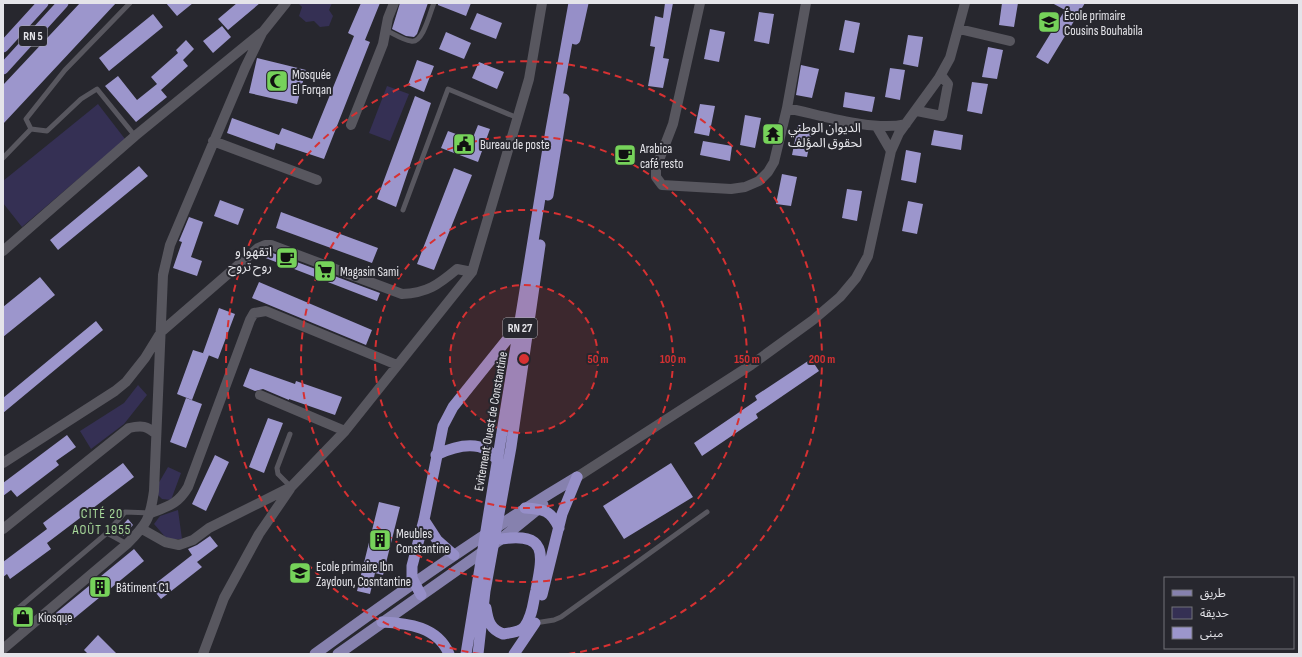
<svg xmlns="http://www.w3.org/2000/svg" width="1302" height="657" font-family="'Sofia Sans Condensed','Noto Sans Arabic',sans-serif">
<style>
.green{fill:#353054}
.building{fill:#9c96cc}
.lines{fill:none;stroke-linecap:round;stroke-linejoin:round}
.service{stroke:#58575f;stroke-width:5}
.minor{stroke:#58575f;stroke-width:10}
.primary{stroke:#8681ae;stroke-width:11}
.trunk{stroke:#968fc8;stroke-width:11}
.ring{fill:none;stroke:#d73132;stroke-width:2;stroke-dasharray:7 5}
.labels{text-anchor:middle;stroke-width:4;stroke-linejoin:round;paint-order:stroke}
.shield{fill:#27272e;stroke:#ababb1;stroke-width:1}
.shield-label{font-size:12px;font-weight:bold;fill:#e4e4e9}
.poi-label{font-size:13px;fill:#e4e4e9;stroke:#27272e;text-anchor:start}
.street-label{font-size:13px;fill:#e4e4e9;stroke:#27272e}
.neighbourhood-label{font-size:14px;letter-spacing:1px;fill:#a7d899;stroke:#27272e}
.centre{fill:#d73132;stroke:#27272e;stroke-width:2}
.ring-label{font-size:12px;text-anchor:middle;font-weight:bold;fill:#d73132;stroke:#27272e;stroke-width:4;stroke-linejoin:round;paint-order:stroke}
</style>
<rect width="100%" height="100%" fill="#27272e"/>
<path class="green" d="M 298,3 L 332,3 L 329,10 L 333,16 L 329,26 L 320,27 L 314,21 L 306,22 L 299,16 L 302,7 Z
M 387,86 L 409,94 L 390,141 L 369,133 Z
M 98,104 L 125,139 L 22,227 L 3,203 L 3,181 Z
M 138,385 L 147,395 L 124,424 L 91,449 L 80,431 L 124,403 Z
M 168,467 L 181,473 L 171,500 L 162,499 L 154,491 Z
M 178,510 L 182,539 L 167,539 L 154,524 L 160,516 Z"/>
<path class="building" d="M 80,3 L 116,3 L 3,124 L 3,85 Z
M 166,3 L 193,3 L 177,16 Z
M 237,3 L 260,3 L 228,30 L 218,19 Z
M 361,3 L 380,3 L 365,40 L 370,42 L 324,159 L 276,143 L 274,150 L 227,133 L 232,118 L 279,135 L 282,128 L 312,139 L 354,36 L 348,33 Z
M 400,3 L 428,3 L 417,34 L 414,37 L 406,36 L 392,29 Z
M 438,3 L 471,3 L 466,16 L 438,5 Z
M 665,3 L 673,3 L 663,58 L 669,59 L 663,88 L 648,86 L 655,47 L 650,46 L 655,16 L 663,18 Z
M 1002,3 L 1018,3 L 1014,27 L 999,25 Z
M 1052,3 L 1085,3 L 1048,64 L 1036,57 L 1065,10 Z
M 759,12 L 774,14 L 769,44 L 754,41 Z
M 477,13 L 502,23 L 496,39 L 470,29 Z
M 153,14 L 163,27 L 109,71 L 99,58 Z
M 845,20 L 860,23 L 854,53 L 839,50 Z
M 222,26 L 231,37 L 213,53 L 203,41 Z
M 710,29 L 725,32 L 719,62 L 704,59 Z
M 446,32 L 471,43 L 464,59 L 439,49 Z
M 908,35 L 923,37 L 918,67 L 903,64 Z
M 186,40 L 194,49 L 183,60 L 188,66 L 161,90 L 167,97 L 136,122 L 105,86 L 118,76 L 137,100 L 157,84 L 151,77 L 178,53 L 176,50 Z
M 988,47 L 1003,50 L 997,79 L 982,77 Z
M 257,58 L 306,70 L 297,104 L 249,93 Z
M 417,60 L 434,66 L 424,92 L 408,85 Z
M 479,62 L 504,72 L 497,89 L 472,78 Z
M 801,65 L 819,69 L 812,98 L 796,95 Z
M 890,68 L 905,70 L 900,100 L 885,97 Z
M 972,82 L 988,84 L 982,114 L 967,111 Z
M 845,92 L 875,97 L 872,112 L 843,107 Z
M 415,96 L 431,103 L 396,207 L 377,199 Z
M 700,104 L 715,106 L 709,136 L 694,133 Z
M 745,115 L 761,118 L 755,148 L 740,145 Z
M 478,125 L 490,129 L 478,162 L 441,148 L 448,131 L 472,140 Z
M 798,125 L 813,127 L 807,157 L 792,155 Z
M 934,130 L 963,135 L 961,150 L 931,145 Z
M 703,141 L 732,146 L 730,161 L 700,155 Z
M 906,150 L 921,153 L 916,183 L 901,180 Z
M 139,166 L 148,176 L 58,250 L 50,240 Z
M 454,168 L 472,175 L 434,270 L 417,264 Z
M 782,174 L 797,177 L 791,206 L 776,204 Z
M 847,189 L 862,191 L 857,221 L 842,218 Z
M 220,200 L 244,209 L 238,225 L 214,216 Z
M 908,201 L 923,204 L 917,234 L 902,231 Z
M 281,212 L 378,248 L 372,263 L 276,228 Z
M 189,217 L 203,222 L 191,257 L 202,261 L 197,276 L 173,268 L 182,242 L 179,241 Z
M 265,252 L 270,252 L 380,293 L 377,301 L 263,257 Z
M 40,277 L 55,295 L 3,337 L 3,307 Z
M 259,282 L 372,330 L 366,345 L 252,298 Z
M 219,308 L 235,314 L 218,359 L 203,353 Z
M 96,321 L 103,330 L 3,413 L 3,398 Z
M 193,350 L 209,355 L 192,400 L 177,394 Z
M 811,359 L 819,371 L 756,414 L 758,418 L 702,456 L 694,443 L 757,400 L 755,396 Z
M 250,368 L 295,384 L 296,381 L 342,397 L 335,415 L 289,399 L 289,400 L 263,389 L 255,391 L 243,386 Z
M 186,398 L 202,404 L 186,448 L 170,442 Z
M 268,418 L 283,423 L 264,473 L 249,467 Z
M 67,435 L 76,447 L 56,461 L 59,465 L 17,497 L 11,490 L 3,496 L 3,483 Z
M 215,455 L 229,462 L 206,511 L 192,504 Z
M 123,463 L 134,477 L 47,543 L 51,549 L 10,579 L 7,574 L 3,577 L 3,562 L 47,529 L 43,523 Z
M 671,463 L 693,497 L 624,539 L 603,506 Z
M 379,502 L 400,507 L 383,575 L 375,573 L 370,594 L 357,591 Z
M 128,519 L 133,525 L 123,536 L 119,529 Z
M 210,536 L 218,546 L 197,562 L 202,567 L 161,599 L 151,587 L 192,555 L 188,549 L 197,545 Z
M 134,549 L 144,561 L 66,625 L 56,613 Z
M 98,635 L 117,654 L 88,654 L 84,650 Z"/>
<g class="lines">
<path class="service" d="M 130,3 L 65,70 L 26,119 L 31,129 L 47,131 L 81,99 L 97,89 L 135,136
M 385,30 C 393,33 402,40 411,41 C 423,44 430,12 434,3
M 3,158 L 31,129
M 403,210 L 448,89 L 518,118
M 290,434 L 277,468 L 278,474 L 291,487
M 107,533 L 125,512 L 151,513
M 535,623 L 554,620 L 561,617 L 707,512
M 23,631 L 14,614 L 15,611 L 107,533 L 127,544"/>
<path class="minor" d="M 700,3 L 673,124 L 656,168 L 656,177 L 662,185 L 731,189 L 745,187 L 759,181 L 768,172 L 774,162 L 787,108 L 806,3
M 959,29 L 1010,41
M 787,108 C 821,115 873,132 906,124
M 917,111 L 942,116 L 948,84 L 941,75
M 351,125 L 383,44 L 388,18 L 394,3
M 877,127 L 891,151
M 213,141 L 317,180
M 3,251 L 135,136 L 261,33
M 260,395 L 345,431
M 3,463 L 115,391 L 126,382 L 145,358 L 161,332 L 258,248 L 265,245 L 271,245 L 402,294 C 427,293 438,285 457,269 L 472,272
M 577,477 L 751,365 L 813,320 L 840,297 L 856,278 L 868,256 L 891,151 L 899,133 L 939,78 L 950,58 L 965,3
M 151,513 C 169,506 178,504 188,487 L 250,320 L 254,313 L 266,311 L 397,365
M 3,529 L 129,428 C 142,425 147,426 156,434
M 142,529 L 165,542 L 179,545 L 193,540 L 209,528 L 291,487 L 345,431 L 472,272 L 529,79 L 542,3
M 3,649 L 127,544 C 147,524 150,519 154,491 L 163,275 L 170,245 L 245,68 L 262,33 L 286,3
M 203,654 L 224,598 L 259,534 L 290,489"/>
<path class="primary" d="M 315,654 C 400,592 486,531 577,477
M 338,654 L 501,539 L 543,505"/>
<path class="trunk" d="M 575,39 L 583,3
M 3,47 L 43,3
M 3,69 L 63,3
M 548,195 L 564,99
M 436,455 C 451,448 471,441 487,450 C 491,452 495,458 498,461
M 525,508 C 543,509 551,510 559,528
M 424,520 L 437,540 L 454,555
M 421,595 L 412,578 L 412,566 L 424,520 L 443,426 L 453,407 L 518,326
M 542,595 L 562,514 L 577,477
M 486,608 C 488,621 490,629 503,634 C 510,633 521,632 525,626 C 533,615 533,602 536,590 C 543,554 548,532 501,539
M 382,622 C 408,623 438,627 449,654
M 466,654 L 551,130 L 574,3
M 478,654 L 485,591 L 511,447 L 540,245
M 514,654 L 535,623"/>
</g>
<circle cx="524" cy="359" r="74" fill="#d73132" fill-opacity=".12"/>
<g class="ring">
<circle cx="524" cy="359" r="74"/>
<circle cx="524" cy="359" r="149"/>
<circle cx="524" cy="359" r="223"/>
<path d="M480 654A298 298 0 1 1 568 654"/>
</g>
<defs>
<g id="school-square" transform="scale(1.15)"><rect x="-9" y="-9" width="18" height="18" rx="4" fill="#76d25a" stroke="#27272e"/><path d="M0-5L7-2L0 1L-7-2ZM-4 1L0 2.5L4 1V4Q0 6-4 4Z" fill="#111"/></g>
<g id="mosque-square" transform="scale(1.15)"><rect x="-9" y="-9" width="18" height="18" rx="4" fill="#76d25a" stroke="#27272e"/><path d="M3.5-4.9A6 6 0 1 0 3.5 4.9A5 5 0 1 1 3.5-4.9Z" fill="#111"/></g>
<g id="temple-square" transform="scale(1.15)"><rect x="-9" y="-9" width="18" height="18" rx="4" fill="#76d25a" stroke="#27272e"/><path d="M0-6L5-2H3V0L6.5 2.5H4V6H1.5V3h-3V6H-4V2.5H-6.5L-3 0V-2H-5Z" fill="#111"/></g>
<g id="civic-square" transform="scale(1.15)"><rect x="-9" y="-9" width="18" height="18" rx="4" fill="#76d25a" stroke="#27272e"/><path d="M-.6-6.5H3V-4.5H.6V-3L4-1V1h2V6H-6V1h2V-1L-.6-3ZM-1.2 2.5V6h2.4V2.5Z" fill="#111"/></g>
<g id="cafe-square" transform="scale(1.15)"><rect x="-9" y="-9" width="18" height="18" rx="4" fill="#76d25a" stroke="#27272e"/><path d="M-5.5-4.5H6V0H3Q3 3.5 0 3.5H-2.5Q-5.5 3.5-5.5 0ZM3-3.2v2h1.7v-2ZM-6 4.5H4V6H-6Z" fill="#111"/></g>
<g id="supermarket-square" transform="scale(1.15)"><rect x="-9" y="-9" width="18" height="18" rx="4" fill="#76d25a" stroke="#27272e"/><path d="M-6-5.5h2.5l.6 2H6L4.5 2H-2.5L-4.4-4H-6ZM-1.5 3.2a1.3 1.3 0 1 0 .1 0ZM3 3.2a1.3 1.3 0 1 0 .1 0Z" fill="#111"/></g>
<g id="building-square" transform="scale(1.15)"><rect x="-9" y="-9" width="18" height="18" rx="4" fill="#76d25a" stroke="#27272e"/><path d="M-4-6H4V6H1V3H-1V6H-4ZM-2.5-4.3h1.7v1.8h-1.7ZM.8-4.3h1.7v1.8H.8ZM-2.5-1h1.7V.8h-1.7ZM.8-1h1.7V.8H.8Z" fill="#111"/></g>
<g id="shop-square" transform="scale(1.15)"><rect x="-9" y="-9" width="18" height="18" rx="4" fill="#76d25a" stroke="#27272e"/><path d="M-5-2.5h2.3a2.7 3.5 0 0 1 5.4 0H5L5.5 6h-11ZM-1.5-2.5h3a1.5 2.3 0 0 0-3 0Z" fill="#111"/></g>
</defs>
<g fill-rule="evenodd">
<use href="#school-square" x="1049" y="22"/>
<use href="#mosque-square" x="277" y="81"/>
<use href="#temple-square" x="773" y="134"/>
<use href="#civic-square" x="464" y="144"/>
<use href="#cafe-square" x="625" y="155"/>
<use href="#cafe-square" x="287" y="258"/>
<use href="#supermarket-square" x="325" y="271"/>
<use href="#building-square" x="380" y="540"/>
<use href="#school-square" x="300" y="573"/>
<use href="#building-square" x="100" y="587"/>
<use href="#shop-square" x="23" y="617"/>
</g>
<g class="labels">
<g class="shield">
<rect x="19" y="26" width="28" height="20" rx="3"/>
<rect x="503" y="318" width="34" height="20" rx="3"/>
</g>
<g class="shield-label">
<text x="33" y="40">RN 5</text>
<text x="520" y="332">RN 27</text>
</g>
<g class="poi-label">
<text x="1064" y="20">École primaire<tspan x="1064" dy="15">Cousins Bouhabila</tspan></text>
<text x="292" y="79">Mosquée<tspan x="292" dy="15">El Forqan</tspan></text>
<text x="788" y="132">الديوان الوطني<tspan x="788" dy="15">لحقوق المؤلف</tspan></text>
<text x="480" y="149">Bureau de poste</text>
<text x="640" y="153">Arabica<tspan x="640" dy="15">café resto</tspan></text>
<text x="272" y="256" text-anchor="end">اتقهوا و<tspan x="272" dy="15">روح تروح</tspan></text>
<text x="340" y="276">Magasin Sami</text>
<text x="396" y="538">Meubles<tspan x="396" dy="15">Constantine</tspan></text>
<text x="316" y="571">Ecole primaire Ibn<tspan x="316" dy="15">Zaydoun, Cosntantine</tspan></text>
<text x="116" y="592">Bâtiment C1</text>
<text x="38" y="622">Kiosque</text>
</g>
<g class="street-label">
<text transform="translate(490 421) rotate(-80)" y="5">Evitement Ouest de Constantine</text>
</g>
<g class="neighbourhood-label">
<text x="102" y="518">CITÉ 20<tspan x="102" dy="16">AOÛT 1955</tspan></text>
</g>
</g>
<circle cx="524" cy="359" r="6" class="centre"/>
<g class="ring-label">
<text x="598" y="363">50 m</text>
<text x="673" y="363">100 m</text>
<text x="747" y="363">150 m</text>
<text x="822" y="363">200 m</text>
</g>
<rect width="1302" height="657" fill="none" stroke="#e4e4e9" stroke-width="8"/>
<rect x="1164" y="577" width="130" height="72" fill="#27272e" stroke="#737379"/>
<rect x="1172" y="590" width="20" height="6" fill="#8681ae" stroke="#737379"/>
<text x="1200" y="597" font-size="12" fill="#e4e4e9">طريق</text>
<rect x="1172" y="607" width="20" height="12" fill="#353054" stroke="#737379"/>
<text x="1200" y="617" font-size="12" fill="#e4e4e9">حديقة</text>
<rect x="1172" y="627" width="20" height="12" fill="#9c96cc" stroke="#737379"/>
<text x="1200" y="637" font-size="12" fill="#e4e4e9">مبنى</text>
</svg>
